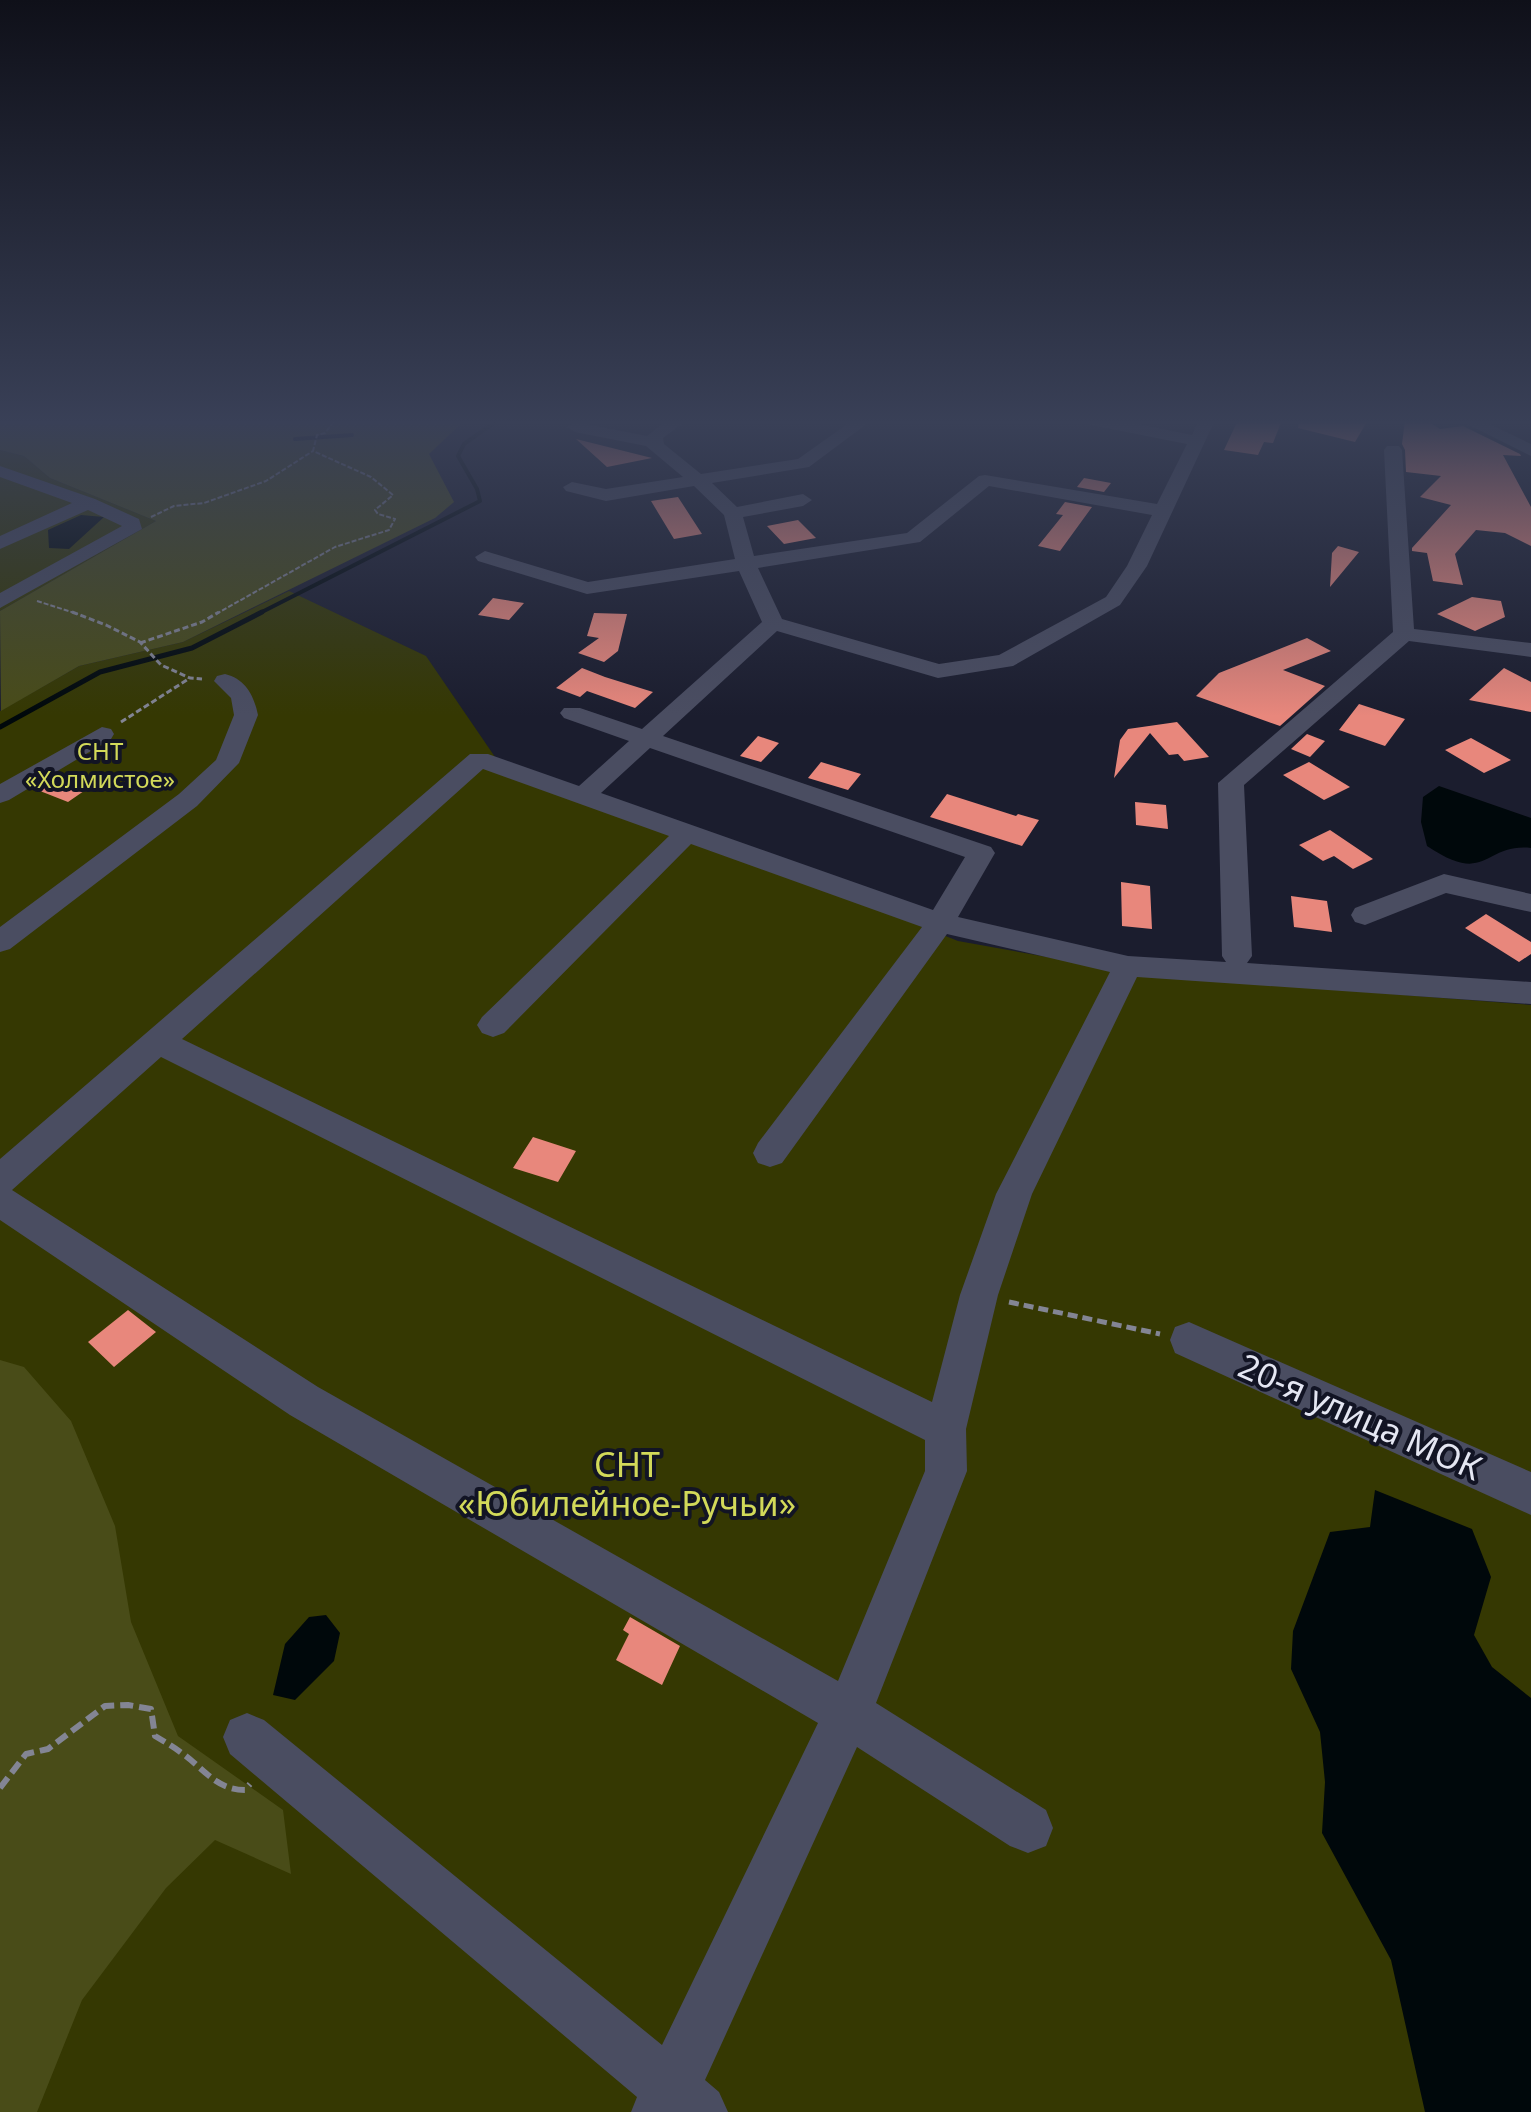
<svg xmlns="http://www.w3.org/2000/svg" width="1531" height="2112" font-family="'Noto Sans',sans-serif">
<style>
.green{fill:#353802}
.forest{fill:#494c18}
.water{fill:#00080b}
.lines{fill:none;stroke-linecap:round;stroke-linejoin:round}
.stream-far1{stroke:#00080b;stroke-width:4}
.stream{stroke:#00080b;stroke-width:5}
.building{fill:#e8877c}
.path-far3{stroke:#838594;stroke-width:2;stroke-dasharray:5 2;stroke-linecap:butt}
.path-far2{stroke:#838594;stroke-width:3;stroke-dasharray:6 3;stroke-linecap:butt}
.path-far1{stroke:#838594;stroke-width:5;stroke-dasharray:10 5;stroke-linecap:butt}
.path{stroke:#838594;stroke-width:6;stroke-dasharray:13 6;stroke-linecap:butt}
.minor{fill:#4a4d61;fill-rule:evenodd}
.labels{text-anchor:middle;stroke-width:8;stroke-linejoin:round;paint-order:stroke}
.far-park-label{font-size:24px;fill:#d2d959;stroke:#121424}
.near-street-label{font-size:34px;fill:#e4e6f2;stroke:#121424}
.near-park-label{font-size:34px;fill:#d2d959;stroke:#121424}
</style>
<rect width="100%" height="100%" fill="#1b1d2e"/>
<path class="green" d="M 0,450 L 24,456 L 50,478 L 156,521 L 0,611 Z
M 289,591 L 426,656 L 495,757 L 958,941 L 1148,975 L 1531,1005 L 1531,2112 L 0,2112 L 0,711 L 79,666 L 183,642 Z"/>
<path class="forest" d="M 0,420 L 465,420 L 429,454 L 454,502 L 435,518 L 183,642 L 79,666 L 1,711 L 0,611 L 156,521 L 50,478 L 24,456 L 0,450 Z
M 0,1360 L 24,1367 L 71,1421 L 115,1526 L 131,1622 L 178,1736 L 283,1810 L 291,1874 L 215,1840 L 166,1888 L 82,2000 L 37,2112 L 0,2112 Z"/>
<path class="water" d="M 81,515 L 104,517 L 69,549 L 49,548 L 48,530 Z
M 1439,786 L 1531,818 L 1531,848 C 1483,843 1488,887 1427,846 L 1421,822 L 1423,797 Z
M 1375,1490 L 1472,1529 L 1491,1577 L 1474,1635 L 1492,1667 L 1531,1698 L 1531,2112 L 1425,2112 L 1391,1960 L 1322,1833 L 1325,1782 L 1320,1732 L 1291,1669 L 1293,1631 L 1330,1532 L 1370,1527 Z
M 326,1615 L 340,1633 L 334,1661 L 295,1700 L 273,1695 L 285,1644 L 309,1617 Z"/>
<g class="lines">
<path class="stream-far1" d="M 295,439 L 352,435
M 258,614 L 480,501 L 477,489 L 458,456 L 464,444 L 498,420"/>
<path class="stream" d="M 0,727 L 100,672 L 192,648 L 262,612"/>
</g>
<path class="building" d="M 1238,420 L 1282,420 L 1273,443 L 1264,442 L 1258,455 L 1224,450 Z
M 1299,420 L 1368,420 L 1355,442 L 1298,428 Z
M 1405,420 L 1426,420 L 1440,429 L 1463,426 L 1520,454 L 1521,456 L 1503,455 L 1531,507 L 1531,546 L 1505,533 L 1476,530 L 1455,554 L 1463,585 L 1433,581 L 1427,553 L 1412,551 L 1412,548 L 1451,505 L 1420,497 L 1441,476 L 1406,472 L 1405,450 L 1402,444 Z
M 576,439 L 652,458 L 607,467 Z
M 1084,478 L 1111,483 L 1104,492 L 1077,487 Z
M 678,497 L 702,534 L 674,539 L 651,501 Z
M 1065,502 L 1092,507 L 1060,551 L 1038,546 L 1063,515 L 1056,514 Z
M 798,520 L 816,538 L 784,544 L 767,526 Z
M 1338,546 L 1359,552 L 1330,587 L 1332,553 Z
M 1472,597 L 1501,601 L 1505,617 L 1475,631 L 1437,614 Z
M 493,598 L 524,603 L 509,620 L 478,615 Z
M 594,613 L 627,614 L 618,651 L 604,662 L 578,653 L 599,638 L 587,636 Z
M 1307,638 L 1331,651 L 1283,670 L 1325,686 L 1280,726 L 1196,696 L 1219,673 Z
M 582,668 L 605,677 L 653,692 L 635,708 L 587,691 L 580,697 L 556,688 Z
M 1504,668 L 1531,682 L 1531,712 L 1469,700 Z
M 1359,704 L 1405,719 L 1385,746 L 1339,730 Z
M 1177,722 L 1209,757 L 1184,761 L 1178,754 L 1169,755 L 1150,733 L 1114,778 L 1120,740 L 1128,729 Z
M 1307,734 L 1325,741 L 1310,757 L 1291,749 Z
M 758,736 L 779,743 L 761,762 L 740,756 Z
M 1471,738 L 1511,760 L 1484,773 L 1445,750 Z
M 821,762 L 861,774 L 848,790 L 808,778 Z
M 1309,762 L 1350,787 L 1324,800 L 1283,775 Z
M 69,772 L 97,782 L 68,802 L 40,791 Z
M 947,794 L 1016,816 L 1018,814 L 1039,820 L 1022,846 L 930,817 Z
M 1135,802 L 1166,805 L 1168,829 L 1136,825 Z
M 1330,830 L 1373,859 L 1353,869 L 1334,856 L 1323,861 L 1299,845 Z
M 1121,882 L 1150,886 L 1152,929 L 1122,926 Z
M 1291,896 L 1327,901 L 1332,932 L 1294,927 Z
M 1486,914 L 1531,942 L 1531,954 L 1519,962 L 1465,928 Z
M 533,1137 L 576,1151 L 558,1182 L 513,1168 Z
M 128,1310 L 156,1332 L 114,1367 L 88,1342 Z
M 630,1617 L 680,1646 L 662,1685 L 616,1660 L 629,1634 L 623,1630 Z"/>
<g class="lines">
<path class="path-far3" d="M 151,517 L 174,506 L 204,503 L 266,481 L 313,451
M 37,601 L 78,614
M 216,614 L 335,547 L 389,530 L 395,519 L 378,514 L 375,510 L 393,495 L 371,477 L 313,451 L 317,435 L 325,433 L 335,420"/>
<path class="path-far2" d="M 72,612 L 106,625 L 140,642 L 161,665 L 190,678 L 202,679
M 140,643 L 202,622 L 219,612
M 121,722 L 190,678"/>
<path class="path-far1" d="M 1009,1302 L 1160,1334"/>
<path class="path" d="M 0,1788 L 26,1754 L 48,1749 L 105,1706 L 128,1705 L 151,1709 L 155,1736 C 165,1742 174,1747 183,1754 C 204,1769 217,1790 245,1790 L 250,1784"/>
<path class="minor" d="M 667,420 L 687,420 L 663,438 L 664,444 L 701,474 L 798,459 L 853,420 L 872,420 L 809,467 L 712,483 L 737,507 L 803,494 L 812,500 L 803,506 L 743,517 L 754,556 L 907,533 L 979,476 L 985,475 L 1157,504 L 1187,444 L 1091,425 L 1083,420 L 1118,420 L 1192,435 L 1199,420 L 1215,420 L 1147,566 L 1120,605 L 1013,666 L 938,678 L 777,631 L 663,736 L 991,847 L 995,853 L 958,917 L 1128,956 L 1226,962 L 1222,956 L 1218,783 L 1393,632 L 1384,450 L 1387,446 L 1399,446 L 1402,450 L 1414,629 L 1531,643 L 1531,657 L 1409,641 L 1244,785 L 1252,956 L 1247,963 L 1531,982 L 1531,1004 L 1137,977 L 1032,1194 L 998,1295 L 966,1429 L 967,1471 L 876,1703 L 1046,1810 L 1053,1828 L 1046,1846 L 1028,1853 L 1010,1846 L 857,1747 L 705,2080 L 719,2092 L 728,2112 L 631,2112 L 637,2097 L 230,1754 L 223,1737 L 230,1720 L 247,1713 L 264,1720 L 662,2045 L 818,1723 L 290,1415 L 0,1220 L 0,1159 L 470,754 L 488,754 L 579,786 L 629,741 L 564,718 L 560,713 L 564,708 L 580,708 L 642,729 L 762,622 L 739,571 L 587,594 L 478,561 L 475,557 L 485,551 L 588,582 L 735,559 L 724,515 L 694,486 L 606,501 L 566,491 L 563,487 L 572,482 L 606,489 L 683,477 L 646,446 L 575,432 L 567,427 L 575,422 L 647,436 ZM 989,486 L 1152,515 L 1127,566 L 1106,597 L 999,655 L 939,664 L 782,619 L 758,568 L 920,542 ZM 650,748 L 965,857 L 933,910 L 601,793 ZM 483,769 L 669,836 L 482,1017 L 477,1025 L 482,1033 L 493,1037 L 504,1033 L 691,844 L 922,927 L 758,1143 L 753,1153 L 758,1163 L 770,1167 L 782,1163 L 947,934 L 1110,972 L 996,1194 L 960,1295 L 932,1402 L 182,1039 ZM 161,1057 L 925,1440 L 925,1471 L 838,1681 L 318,1387 L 12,1190 Z
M 1459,420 L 1481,420 L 1531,444 L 1531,456 Z
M 0,466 L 95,499 L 139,519 L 142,529 L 0,608 L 0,593 L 122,526 L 88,510 L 0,549 L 0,536 L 72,503 L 0,477 Z
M 225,674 C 246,679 254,696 258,715 L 239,763 L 197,806 L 10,949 L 0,952 L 0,927 L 179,794 L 216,760 L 234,715 L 231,698 L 214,681 L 217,676 Z
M 102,727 L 111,729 L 114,734 L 111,739 L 9,800 L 0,803 L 0,784 Z
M 1444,874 L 1531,894 L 1531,912 L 1446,893 L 1365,925 L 1355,922 L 1351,915 L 1355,908 Z
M 1189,1322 L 1531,1472 L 1531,1515 L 1175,1353 L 1170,1340 L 1175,1327 Z"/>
</g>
<linearGradient id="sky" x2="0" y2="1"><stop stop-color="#0f1019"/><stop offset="0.59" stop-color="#394057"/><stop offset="1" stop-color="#394057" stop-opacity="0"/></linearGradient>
<rect width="1531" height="716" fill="url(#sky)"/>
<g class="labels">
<g class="far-park-label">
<text x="100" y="760">СНТ<tspan x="100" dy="28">«Холмистое»</tspan></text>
</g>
<g class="near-street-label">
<text transform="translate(1360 1417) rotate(24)" y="12">20-я улица МОК</text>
</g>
<g class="near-park-label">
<text x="627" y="1477">СНТ<tspan x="627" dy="39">«Юбилейное-Ручьи»</tspan></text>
</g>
</g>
</svg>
